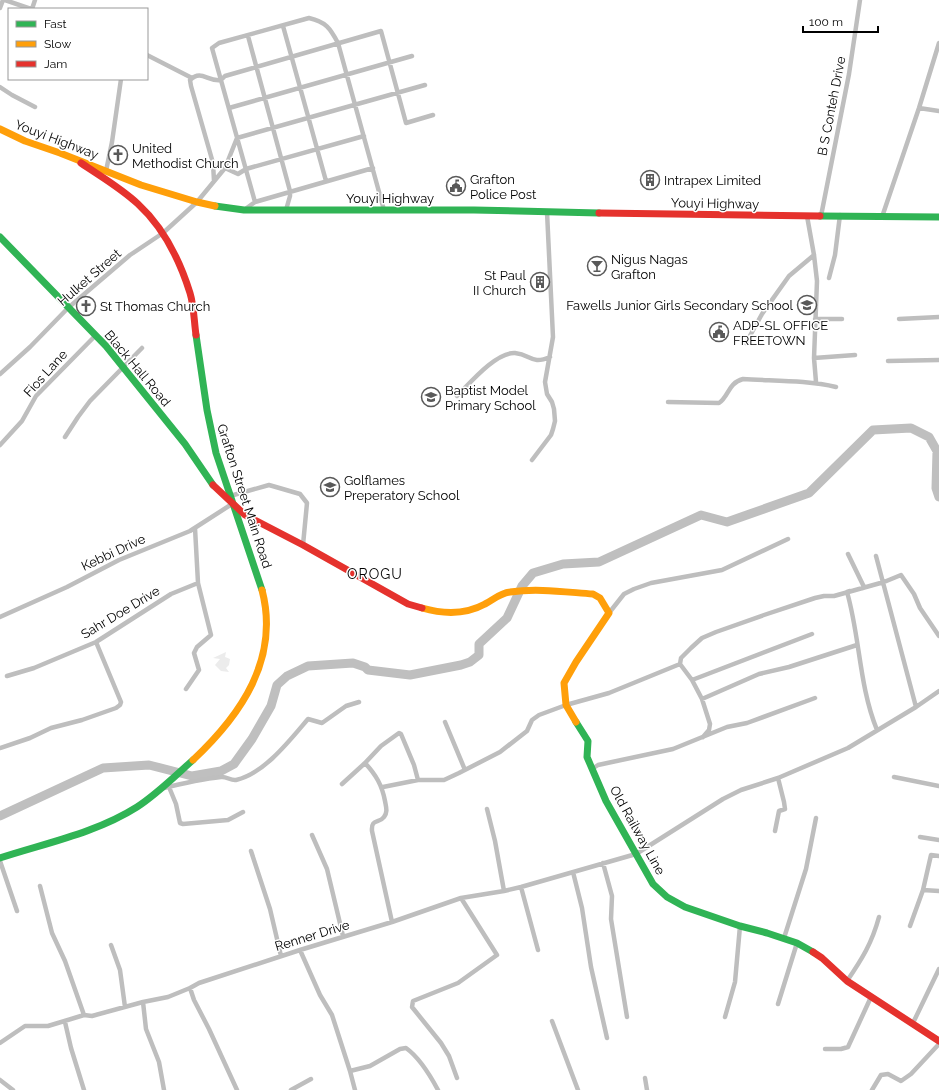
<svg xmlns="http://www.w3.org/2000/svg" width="939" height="1090" font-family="Raleway,sans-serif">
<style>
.green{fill:#ececec}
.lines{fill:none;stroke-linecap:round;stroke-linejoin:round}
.river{stroke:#bfbfbf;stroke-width:9}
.street{stroke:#bebebe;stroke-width:4.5}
.fast{stroke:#30b455;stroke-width:7}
.slow{stroke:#ff9f0a;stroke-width:7}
.jam{stroke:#e5322d;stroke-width:7}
.labels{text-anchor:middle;stroke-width:3;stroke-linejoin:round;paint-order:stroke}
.street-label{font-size:13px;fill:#000;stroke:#fff}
.poi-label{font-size:13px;fill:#000;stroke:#fff;text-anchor:start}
.neighbourhood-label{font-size:14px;letter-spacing:1px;fill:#000;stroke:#fff}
</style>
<rect width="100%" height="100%" fill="#fff"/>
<path class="green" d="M 226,652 L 225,657 L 230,659 L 229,665 L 226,668 L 229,672 L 221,671 L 215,665 L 220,659 L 213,658 Z"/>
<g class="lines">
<path class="river" d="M 0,816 L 103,768 L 149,765 L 192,776 L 221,771 L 234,764 L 252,739 L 271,706 L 277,685 L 287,676 L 308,666 L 353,663 L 365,667 L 368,670 L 410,675 L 461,665 L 470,662 L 479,655 L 479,644 L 507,618 L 522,586 L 533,573 L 563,564 L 599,562 L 701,515 L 727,522 L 809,493 L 873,430 L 911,428 L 929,437 L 937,451 L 936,488 L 939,497"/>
<path class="street" d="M 5,0 L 31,9
M 0,8 L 3,0
M 32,9 L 35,0
M 283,26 L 326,181
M 248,36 L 290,191 L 290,196 L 286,210
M 147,55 L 192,78
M 0,87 L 12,95 L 35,107
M 229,108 L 412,56
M 919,108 L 939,111
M 225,168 L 238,174 L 246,169 L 364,136
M 106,171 L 112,142 L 121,79
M 214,181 L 213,163 L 191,86 L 190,80 C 202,69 207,82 221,80 L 225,76 L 381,31 L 406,123 L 433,115
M 255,202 L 212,48 L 219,43 L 309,18 C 326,22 330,28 338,43 L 384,210
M 244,210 L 255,202 L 373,168
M 807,216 L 814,255 L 817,281 L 814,358 L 816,382
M 821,216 L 849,74 L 860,0
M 882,217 L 919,108 L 939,43
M 829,278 L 835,255 L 840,215
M 815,319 L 842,319
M 899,319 L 939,317
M 746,343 L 762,314 L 789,276 L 814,255
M 814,358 L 855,355
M 888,361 L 939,360
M 0,374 L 30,347 L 68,308 L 130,255 L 163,233 L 197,202 L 225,168 L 237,138 L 425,85
M 457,396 C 470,383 496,352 515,353 C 532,355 531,365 550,357
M 668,402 L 719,403 C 729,396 728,383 743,379 C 773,381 807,380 836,387
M 65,437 L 78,417 L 90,401 L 142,348
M 0,445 L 22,421 L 36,396 L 95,336
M 532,460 L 551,435 L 553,429 L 555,421 L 554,409 L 552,402 L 547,394 L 545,382 L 553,337 L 547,212
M 230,496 L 269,485 L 300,494 L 307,503 L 303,545
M 848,554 L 864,587 L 863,588
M 876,556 L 916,707
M 850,591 L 847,592 C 860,637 859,686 877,730
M 609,613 L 624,594 L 634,589 L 651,583 L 722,570 L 788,539
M 0,617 L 67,587 L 119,560 L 190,531 L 232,504
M 7,676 L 34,668 L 96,642 L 171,594 L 198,583
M 692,680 L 812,634
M 186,689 L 199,670 L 194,653 L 197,647 L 211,635 L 198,583 L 195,528
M 702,699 L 759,674 L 789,667 L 857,645
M 445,722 L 465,770
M 703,737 L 709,730 L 710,724 L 702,699 L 692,680 L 680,664 L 681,658 L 691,648 L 702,638 L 716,632 L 764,615 L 815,598 L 824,596 L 834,596 L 884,582 L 901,575 L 914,594 L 920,608 L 939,636
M 0,748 L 30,738 L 51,728 L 82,720 L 116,708 L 120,705 L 121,702 L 96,642
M 365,763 L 381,746 L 399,733 L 401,734 L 414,765 L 418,780
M 592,769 L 598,765 L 673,749 L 727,727 L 747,723 L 815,698
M 894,777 L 939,786
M 342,784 L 365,763 C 376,775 382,785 385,801 C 386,807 388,812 384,817 C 379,824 371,818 372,831 L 392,922
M 169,787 L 176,804 L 180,823 L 183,824 L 228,820 L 243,812
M 383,787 L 418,780 L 444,780 L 459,773 L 500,752 L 527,731 L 532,720 L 539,715 L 566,705 L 609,693 L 680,664
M 160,789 C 180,784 201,779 221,777 C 226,776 231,781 236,780 C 264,774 290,740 308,719 L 322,723 L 346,706 L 359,702
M 487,809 L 495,841 L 504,891
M 775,831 L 779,811 L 785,809 L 784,802 L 778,778
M 312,835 L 327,869 L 343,936
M 920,837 L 939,840
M 251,851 L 270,909 L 281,956
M 0,861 L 17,911
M 603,863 L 612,896 L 611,919 L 627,1017
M 573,872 L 582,908 L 591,967 L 607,1038
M 40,886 L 52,933 L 65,961 L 84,1015
M 521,887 L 538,950
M 923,890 L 939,891
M 910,926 L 923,890 L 931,855 L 939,856
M 784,938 L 806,869 L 816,818
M 111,945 L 120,970 L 125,1007
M 300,950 L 320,995 L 332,1015 L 350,1071 L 355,1090
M 847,981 C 862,959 872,943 879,917
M 190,988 L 194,1000 L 209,1029 L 237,1090
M 143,1002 L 146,1029 L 159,1062 L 164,1090
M 778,1004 L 797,943
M 725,1017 L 735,982 L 740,926
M 552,1021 L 578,1090
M 65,1022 L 71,1048 L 84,1090
M 913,1023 L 939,969
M 0,1043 L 25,1026 L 48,1026 L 84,1015 L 92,1016 L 143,1002 L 168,997 L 190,988 L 199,983 L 300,950 L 392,922 L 461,898 L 504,891 L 521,887 L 636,854 L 723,799 L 741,790 L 778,778 L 848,748 L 916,707 L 939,691
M 825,1049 L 841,1049 L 848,1047 L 871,997
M 350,1071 L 370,1066 L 400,1049 L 406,1048 C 420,1058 430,1075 438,1090
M 457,1078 L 449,1056 L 441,1043 L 412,1007 L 413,1001 L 458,983 L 497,955 L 461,898
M 645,1078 L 647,1090
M 0,1080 L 13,1090
M 291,1090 L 311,1079
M 872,1090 L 881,1075 L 888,1074 L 901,1081 L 911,1074 L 939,1044"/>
<path class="fast" d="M 215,206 L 244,210 L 474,210 L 599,213
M 820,216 L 939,217
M 0,237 L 106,346 L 185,444 L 213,485
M 196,335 L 207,410 L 216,453 L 262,590
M 576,722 L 588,741 L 587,757 L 606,801 L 653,884 L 667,897 L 685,907 L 740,926 L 767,933 L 797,943 L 813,952
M 0,858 C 46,843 96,833 137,807 C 157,794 175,776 193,760"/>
<path class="slow" d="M 0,129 L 25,141 L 60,153 L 141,185 L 197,202 L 215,206
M 422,608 C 443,614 465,615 485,604 C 493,600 500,593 510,592 C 537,588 565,592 593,594 L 600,598 L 609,613 L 576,662 L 564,683 L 566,705 L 576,722
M 193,760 C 241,715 280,659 262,590"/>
<path class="jam" d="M 81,163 C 100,176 121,188 138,204 C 163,227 180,261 190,293 C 194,306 194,321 196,335
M 599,213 L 820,216
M 213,485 L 245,515 L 303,545 L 408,604 L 422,608
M 813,952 L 822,958 L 847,981 L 939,1041"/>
</g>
<defs>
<g id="church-ring" transform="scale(1)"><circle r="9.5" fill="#fff" stroke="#595959" stroke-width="1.5"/><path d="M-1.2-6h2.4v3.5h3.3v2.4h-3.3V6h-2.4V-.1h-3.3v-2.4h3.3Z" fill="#595959"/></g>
<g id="building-ring" transform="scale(1)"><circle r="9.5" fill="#fff" stroke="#595959" stroke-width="1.5"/><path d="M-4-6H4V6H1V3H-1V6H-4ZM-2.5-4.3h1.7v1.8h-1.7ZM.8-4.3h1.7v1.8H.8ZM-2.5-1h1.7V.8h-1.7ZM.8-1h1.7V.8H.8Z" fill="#595959"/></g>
<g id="civic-ring" transform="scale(1)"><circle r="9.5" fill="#fff" stroke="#595959" stroke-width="1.5"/><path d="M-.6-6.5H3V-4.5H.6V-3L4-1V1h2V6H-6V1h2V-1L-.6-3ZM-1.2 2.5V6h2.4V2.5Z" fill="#595959"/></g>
<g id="bar-ring" transform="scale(1)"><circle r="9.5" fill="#fff" stroke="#595959" stroke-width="1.5"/><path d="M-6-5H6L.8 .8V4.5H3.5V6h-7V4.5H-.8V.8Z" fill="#595959"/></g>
<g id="school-ring" transform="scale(1)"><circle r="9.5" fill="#fff" stroke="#595959" stroke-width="1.5"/><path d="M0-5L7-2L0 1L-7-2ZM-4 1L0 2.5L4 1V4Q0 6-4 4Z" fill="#595959"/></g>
</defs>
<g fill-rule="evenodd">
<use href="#church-ring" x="118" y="155"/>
<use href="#building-ring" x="650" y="180"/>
<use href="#civic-ring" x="456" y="186"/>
<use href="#bar-ring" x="597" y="266"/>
<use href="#building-ring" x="540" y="282"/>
<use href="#school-ring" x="807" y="305"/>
<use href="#church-ring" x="86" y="306"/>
<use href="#civic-ring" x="719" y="332"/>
<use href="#school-ring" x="431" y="397"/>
<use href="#school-ring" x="330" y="487"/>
</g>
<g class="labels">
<g class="street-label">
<text transform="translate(831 106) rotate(-79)" y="5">B S Conteh Drive</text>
<text transform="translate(57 139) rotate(21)" y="5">Youyi Highway</text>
<text x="390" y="203">Youyi Highway</text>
<text transform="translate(715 203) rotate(1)" y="5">Youyi Highway</text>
<text transform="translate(89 277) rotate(-41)" y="5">Hulket Street</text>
<text transform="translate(138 368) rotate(50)" y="5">Black Hall Road</text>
<text transform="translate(45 373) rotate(-48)" y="5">Fios Lane</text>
<text transform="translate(245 496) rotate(72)" y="5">Grafton Street Main Road</text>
<text transform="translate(113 552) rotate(-25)" y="5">Kebbi Drive</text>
<text transform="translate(120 612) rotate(-31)" y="5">Sahr Doe Drive</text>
<text transform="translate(638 830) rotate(61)" y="5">Old Railway Line</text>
<text transform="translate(312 935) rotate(-17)" y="5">Renner Drive</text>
</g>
<g class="poi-label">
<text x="132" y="153">United<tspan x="132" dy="15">Methodist Church</tspan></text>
<text x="470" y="184">Grafton<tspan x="470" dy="15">Police Post</tspan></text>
<text x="664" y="185">Intrapex Limited</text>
<text x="611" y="264">Nigus Nagas<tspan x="611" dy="15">Grafton</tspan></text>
<text x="526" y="280" text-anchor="end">St Paul<tspan x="526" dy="15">II Church</tspan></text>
<text x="793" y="310" text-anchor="end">Fawells Junior Girls Secondary School</text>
<text x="100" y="311">St Thomas Church</text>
<text x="733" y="330">ADP-SL OFFICE<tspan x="733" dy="15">FREETOWN</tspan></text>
<text x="445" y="395">Baptist Model<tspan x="445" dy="15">Primary School</tspan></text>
<text x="344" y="485">Golflames<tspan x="344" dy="15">Preperatory School</tspan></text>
</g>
<g class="neighbourhood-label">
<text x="375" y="579">OROGU</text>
</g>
</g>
<rect x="8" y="8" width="140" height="72" fill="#ffffff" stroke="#999999"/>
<rect x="16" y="21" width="20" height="6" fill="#30b455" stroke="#999999"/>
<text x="44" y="28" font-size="12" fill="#000000">Fast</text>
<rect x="16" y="41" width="20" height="6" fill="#ff9f0a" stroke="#999999"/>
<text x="44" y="48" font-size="12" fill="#000000">Slow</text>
<rect x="16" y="61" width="20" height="6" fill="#e5322d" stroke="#999999"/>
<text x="44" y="68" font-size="12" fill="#000000">Jam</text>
<path d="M803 26v6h75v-6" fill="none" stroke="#000000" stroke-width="2"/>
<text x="809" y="26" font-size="12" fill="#000000" stroke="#ffffff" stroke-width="3" paint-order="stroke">100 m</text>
</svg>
